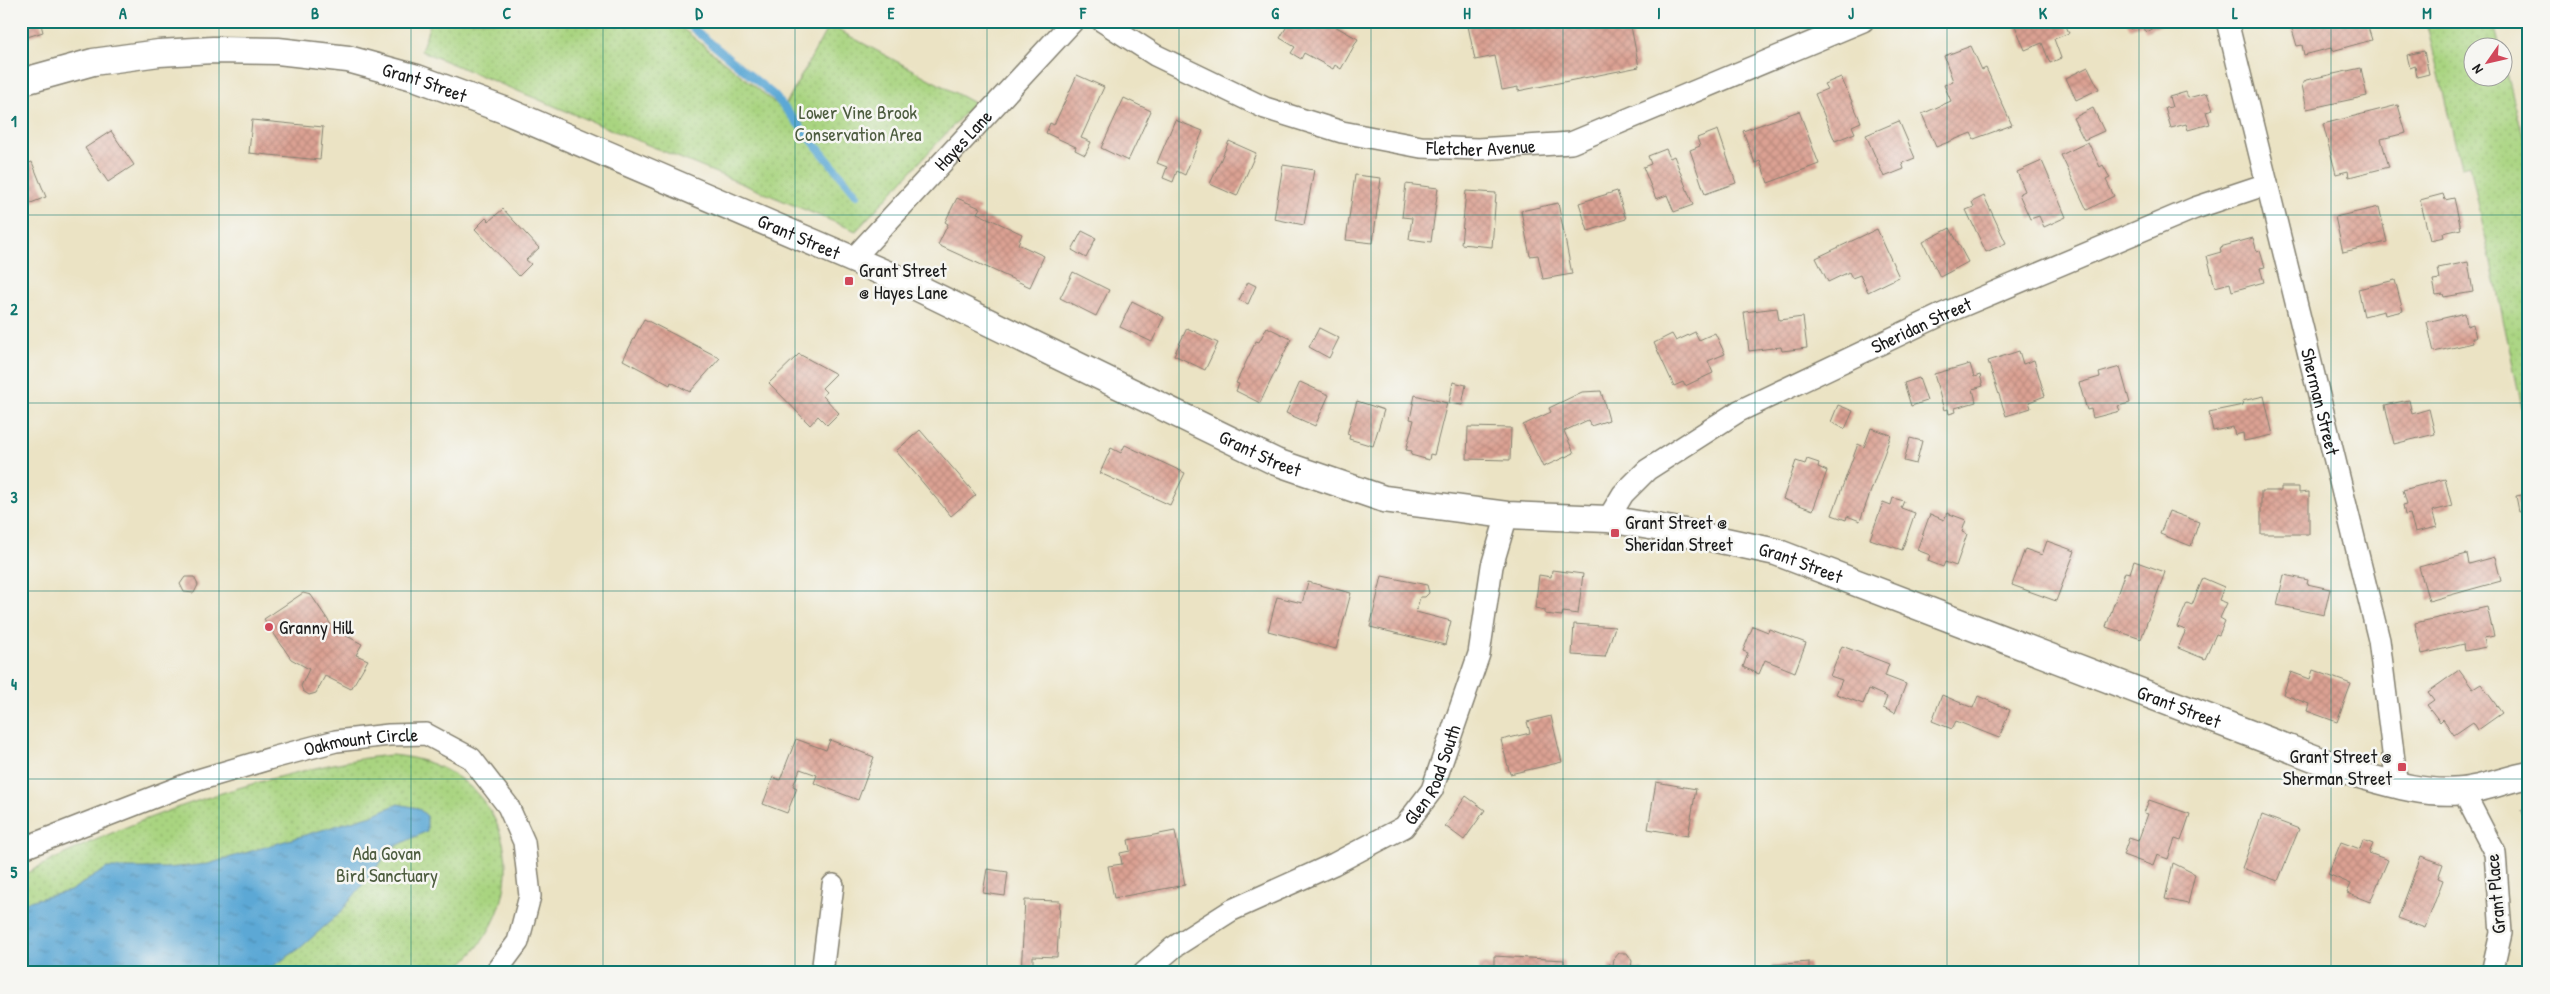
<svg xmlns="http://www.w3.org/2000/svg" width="2550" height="994" font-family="'Patrick Hand',sans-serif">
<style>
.grass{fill:url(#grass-dots);stroke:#62784e}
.water{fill:url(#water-ripples);stroke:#3c6278}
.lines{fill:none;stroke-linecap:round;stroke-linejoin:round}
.stream{stroke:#5ca8d5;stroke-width:8}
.building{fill:url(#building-cross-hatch)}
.minor-casing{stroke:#848070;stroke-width:24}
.tertiary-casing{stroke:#848070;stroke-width:29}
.minor{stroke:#fff;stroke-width:21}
.tertiary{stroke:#fff;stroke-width:26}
.grid{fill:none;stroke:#0f766e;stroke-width:1;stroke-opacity:0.55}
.poi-dot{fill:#d1495b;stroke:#f6f6f2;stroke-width:2}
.labels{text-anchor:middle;stroke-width:5;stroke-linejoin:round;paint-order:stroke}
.street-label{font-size:19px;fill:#1c1c1c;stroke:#f6f6f2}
.park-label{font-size:19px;fill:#4d5c3f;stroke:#f6f6f2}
.poi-label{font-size:19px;fill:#1c1c1c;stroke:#f6f6f2;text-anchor:start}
.neatline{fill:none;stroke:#0f766e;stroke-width:2}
.grid-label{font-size:16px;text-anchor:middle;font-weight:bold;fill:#0f766e}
</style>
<defs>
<pattern id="grass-dots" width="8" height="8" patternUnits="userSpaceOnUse" patternTransform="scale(1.25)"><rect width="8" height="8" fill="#a9d480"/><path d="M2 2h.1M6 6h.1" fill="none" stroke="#91b56e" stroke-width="1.8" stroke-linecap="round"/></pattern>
<pattern id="water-ripples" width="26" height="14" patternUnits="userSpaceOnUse" patternTransform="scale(1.25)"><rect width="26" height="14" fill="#5ca8d5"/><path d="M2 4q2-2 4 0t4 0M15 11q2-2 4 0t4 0" fill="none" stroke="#4b88ac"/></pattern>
<pattern id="building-cross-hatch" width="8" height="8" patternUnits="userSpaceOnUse" patternTransform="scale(1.25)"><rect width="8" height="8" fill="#dba193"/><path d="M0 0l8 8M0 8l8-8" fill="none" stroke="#bb8a7e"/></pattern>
</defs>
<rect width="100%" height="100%" fill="#f6f6f2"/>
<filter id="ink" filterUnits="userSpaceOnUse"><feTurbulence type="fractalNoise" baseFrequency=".02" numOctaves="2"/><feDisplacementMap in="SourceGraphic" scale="10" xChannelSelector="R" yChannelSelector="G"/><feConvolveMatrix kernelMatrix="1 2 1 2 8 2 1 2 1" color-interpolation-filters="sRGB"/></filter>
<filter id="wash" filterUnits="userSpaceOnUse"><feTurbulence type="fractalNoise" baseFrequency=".0096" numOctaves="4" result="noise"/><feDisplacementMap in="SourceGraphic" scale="20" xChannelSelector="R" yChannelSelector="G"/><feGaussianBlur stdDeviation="1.12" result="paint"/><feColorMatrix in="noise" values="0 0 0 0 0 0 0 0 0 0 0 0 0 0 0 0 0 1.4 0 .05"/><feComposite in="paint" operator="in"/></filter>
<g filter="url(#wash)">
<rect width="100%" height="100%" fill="#ebe3c4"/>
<path class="grass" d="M 431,21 L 673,21 L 783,109 L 829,25 L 974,103 L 856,231 L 421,51 Z
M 2426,21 L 2493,21 L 2500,47 L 2472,48 L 2472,78 L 2502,78 L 2503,57 L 2529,160 L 2529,440 L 2470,165 L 2461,167 Z
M 391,755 C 513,764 546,900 451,973 L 21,973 L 21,876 C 106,831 197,797 290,774 C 323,766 357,758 391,755 Z"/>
<path class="water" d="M 398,804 L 418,808 L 427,816 L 427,831 L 392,848 L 340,913 L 299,949 L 263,973 L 21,973 L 21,903 L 70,891 L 107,868 L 167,868 L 208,864 L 372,815 Z"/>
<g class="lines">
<path class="stream" d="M 684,21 L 774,95 L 857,195"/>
</g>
<g id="blocks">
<path class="building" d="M 21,21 L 40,21 L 43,32 L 21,39 Z
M 1290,21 L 1333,21 L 1331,24 L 1358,39 L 1341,69 L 1335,65 L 1333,69 L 1304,53 L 1301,59 L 1291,53 L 1295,47 L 1280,38 Z
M 1467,21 L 1630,21 L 1639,67 L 1518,91 L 1518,87 L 1502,90 L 1495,56 L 1475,60 Z
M 2013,21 L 2064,21 L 2069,33 L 2054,39 L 2061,58 L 2050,63 L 2042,43 L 2025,50 Z
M 2126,21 L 2170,21 L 2146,32 L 2142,24 L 2130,29 Z
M 2309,21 L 2327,21 L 2327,24 L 2338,21 L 2366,21 L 2372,40 L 2332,51 L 2331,48 L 2304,55 L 2302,45 L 2297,46 L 2291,26 Z
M 1971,46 L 1982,70 L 1986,68 L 2012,125 L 1974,139 L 1971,133 L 1936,147 L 1922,114 L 1951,101 L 1944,85 L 1953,81 L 1944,56 Z
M 2424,51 L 2429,74 L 2417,77 L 2415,66 L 2410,68 L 2407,55 Z
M 2088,67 L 2099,89 L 2076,100 L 2066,78 Z
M 2361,68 L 2367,96 L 2307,109 L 2302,85 L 2306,80 Z
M 1077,75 L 1104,87 L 1081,138 L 1091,142 L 1085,155 L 1075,150 L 1076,147 L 1046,133 L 1050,123 L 1054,125 Z
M 1841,77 L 1861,122 L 1852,126 L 1855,133 L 1835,141 L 1815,94 L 1827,89 L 1824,84 Z
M 2186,92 L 2188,98 L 2207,93 L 2213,110 L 2206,112 L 2210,124 L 2188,130 L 2186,124 L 2171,128 L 2165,108 L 2172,107 L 2169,97 Z
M 1124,98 L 1151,111 L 1128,161 L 1101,148 Z
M 2398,105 L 2406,133 L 2381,139 L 2389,167 L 2349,177 L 2348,171 L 2336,174 L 2323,124 Z
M 2093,108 L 2104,131 L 2084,140 L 2073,118 Z
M 1799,111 L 1819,164 L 1768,183 L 1760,161 L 1755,163 L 1743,131 Z
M 252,120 L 323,127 L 320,160 L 249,153 Z
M 1175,120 L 1203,131 L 1185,175 L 1177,171 L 1173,182 L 1163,178 L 1167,167 L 1157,163 Z
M 1899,121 L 1915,158 L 1902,163 L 1904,169 L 1884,177 L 1866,135 Z
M 1718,130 L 1736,183 L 1705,194 L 1690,150 L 1700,146 L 1697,138 Z
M 111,131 L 134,165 L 108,182 L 85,148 Z
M 1229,141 L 1256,153 L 1237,196 L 1210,184 Z
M 2088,142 L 2100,167 L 2103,165 L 2110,178 L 2106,180 L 2114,196 L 2087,210 L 2061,155 Z
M 1666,149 L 1670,158 L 1674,156 L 1693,205 L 1674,212 L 1667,195 L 1656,199 L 1643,167 L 1651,164 L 1648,156 Z
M 2042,161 L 2066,217 L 2044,227 L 2039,216 L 2030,219 L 2019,194 L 2025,191 L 2017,172 Z
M 32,162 L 46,197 L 21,207 L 21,166 Z
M 1283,165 L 1314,170 L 1304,225 L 1274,219 Z
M 1355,175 L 1381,178 L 1373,243 L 1346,240 Z
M 1406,184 L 1438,188 L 1431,242 L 1409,239 L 1412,218 L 1402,217 Z
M 1466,191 L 1496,193 L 1492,247 L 1461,244 Z
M 1617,191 L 1626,219 L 1588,231 L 1579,203 Z
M 2443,194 L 2445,200 L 2454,198 L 2461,229 L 2443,233 L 2444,237 L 2430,240 L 2420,200 Z
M 1984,196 L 2006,243 L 1986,252 L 1966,210 L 1974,207 L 1972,202 Z
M 957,198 L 980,208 L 977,213 L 1022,234 L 1018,244 L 1044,256 L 1030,287 L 938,245 L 948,224 L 945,222 Z
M 1558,203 L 1572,274 L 1543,279 L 1538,255 L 1530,256 L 1521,211 Z
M 2379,207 L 2387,242 L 2343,252 L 2335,217 Z
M 503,209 L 539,248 L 526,260 L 531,264 L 519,276 L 475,229 L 486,218 L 489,221 Z
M 1950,228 L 1968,262 L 1940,277 L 1923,242 Z
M 1877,229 L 1899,277 L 1868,292 L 1860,275 L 1852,278 L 1849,272 L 1828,282 L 1816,258 Z
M 1082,231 L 1096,238 L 1086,258 L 1072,250 Z
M 2253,238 L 2257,252 L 2260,251 L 2265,267 L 2260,268 L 2264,282 L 2232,291 L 2230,283 L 2215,287 L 2207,256 L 2221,252 L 2220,247 Z
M 2468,262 L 2473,292 L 2444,297 L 2443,294 L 2436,295 L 2433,280 L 2440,279 L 2438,268 Z
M 1073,272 L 1109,290 L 1096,316 L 1060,298 Z
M 2395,280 L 2403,311 L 2385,315 L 2384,311 L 2364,316 L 2358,289 Z
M 1248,282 L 1256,286 L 1248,304 L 1239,300 Z
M 1132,301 L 1164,317 L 1152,342 L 1120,327 Z
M 1777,308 L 1779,320 L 1803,317 L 1807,348 L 1782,351 L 1781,347 L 1749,351 L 1744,312 Z
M 2465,313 L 2467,326 L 2473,324 L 2476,338 L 2472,338 L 2473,343 L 2434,352 L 2427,322 Z
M 644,319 L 720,358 L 690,392 L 671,382 L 670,385 L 623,360 Z
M 1267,327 L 1291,339 L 1260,403 L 1236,391 L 1239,384 L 1236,383 L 1256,341 L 1259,342 Z
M 1187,328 L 1218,343 L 1205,370 L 1174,355 Z
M 1319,328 L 1339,338 L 1329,358 L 1309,347 Z
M 1695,332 L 1699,340 L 1715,333 L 1725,354 L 1708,361 L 1713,373 L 1685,386 L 1683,382 L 1674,386 L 1654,343 L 1672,334 L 1676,341 Z
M 2019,351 L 2023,364 L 2034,360 L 2045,396 L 2029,402 L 2031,408 L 2006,416 L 1988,361 Z
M 799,354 L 836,374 L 822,388 L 826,392 L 823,396 L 839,413 L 827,425 L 818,416 L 810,425 L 769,383 Z
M 1970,364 L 1974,377 L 1980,375 L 1983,386 L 1973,389 L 1976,402 L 1955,408 L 1956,412 L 1949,414 L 1948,409 L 1944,410 L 1934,374 Z
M 2120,367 L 2130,403 L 2118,406 L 2120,411 L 2093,418 L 2091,409 L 2087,410 L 2079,383 L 2100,377 L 2099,373 Z
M 1919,378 L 1927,401 L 1911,406 L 1904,383 Z
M 1300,382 L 1329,395 L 1315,426 L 1286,413 Z
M 1453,382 L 1466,385 L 1462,405 L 1449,403 Z
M 1601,391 L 1609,420 L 1591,426 L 1588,420 L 1564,431 L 1574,453 L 1543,467 L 1523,425 L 1551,412 L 1549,408 L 1582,392 Z
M 1415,395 L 1447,403 L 1434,455 L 1430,454 L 1429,460 L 1411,455 L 1412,451 L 1406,450 L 1414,420 L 1410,419 Z
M 2264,396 L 2273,435 L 2244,441 L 2243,433 L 2235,435 L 2233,427 L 2213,431 L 2209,412 L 2243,405 L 2242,401 Z
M 2409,400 L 2412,414 L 2429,409 L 2435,434 L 2394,444 L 2385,405 Z
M 1357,401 L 1384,410 L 1373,446 L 1349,439 L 1350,435 L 1347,434 Z
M 1838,405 L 1853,411 L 1845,429 L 1831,422 Z
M 1468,427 L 1511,428 L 1510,460 L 1467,459 Z
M 1871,428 L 1891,435 L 1860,521 L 1847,516 L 1846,520 L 1832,515 L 1858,444 L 1864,447 Z
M 920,430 L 976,495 L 951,516 L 896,451 Z
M 1910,438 L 1922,441 L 1916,464 L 1904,461 Z
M 1125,445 L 1185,473 L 1170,505 L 1100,473 L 1111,448 L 1121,453 Z
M 1807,459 L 1819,463 L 1818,467 L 1827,471 L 1813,510 L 1783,499 L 1796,461 L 1805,464 Z
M 2445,479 L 2452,506 L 2432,511 L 2437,527 L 2415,532 L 2410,514 L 2405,515 L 2403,505 L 2407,504 L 2403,490 Z
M 2281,487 L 2299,487 L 2299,493 L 2309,492 L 2309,534 L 2261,534 L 2261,491 L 2281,491 Z
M 2528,494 L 2529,509 L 2519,511 L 2516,496 Z
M 1893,498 L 1904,501 L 1901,508 L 1915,513 L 1902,550 L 1870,539 L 1883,502 L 1891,505 Z
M 2169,511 L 2199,522 L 2191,546 L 2160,534 Z
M 1947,513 L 1966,520 L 1962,532 L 1967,534 L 1956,566 L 1945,562 L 1943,567 L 1928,561 L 1930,555 L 1917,550 L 1930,514 L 1944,520 Z
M 2047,541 L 2075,551 L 2056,601 L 2012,585 L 2025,549 L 2042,555 Z
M 2467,554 L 2469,564 L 2495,557 L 2501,581 L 2429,601 L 2419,567 Z
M 2134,561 L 2165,572 L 2141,639 L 2106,627 L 2125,572 L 2130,573 Z
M 1552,570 L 1583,574 L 1578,614 L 1563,612 L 1562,616 L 1545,614 L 1545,610 L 1535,608 L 1539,575 L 1551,577 Z
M 2284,575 L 2308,580 L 2307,584 L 2330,589 L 2324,615 L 2277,605 Z
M 1382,576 L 1427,585 L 1429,593 L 1425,597 L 1420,597 L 1416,612 L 1451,621 L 1445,645 L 1370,627 Z
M 185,577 L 194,577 L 198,585 L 194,593 L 184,592 L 180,584 Z
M 2203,578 L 2224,587 L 2219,600 L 2227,603 L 2220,618 L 2225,621 L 2219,635 L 2216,634 L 2205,659 L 2178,648 L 2186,630 L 2177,627 L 2187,603 L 2192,605 Z
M 1308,582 L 1351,593 L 1336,649 L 1268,631 L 1277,597 L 1302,603 Z
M 303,593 L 311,595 L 334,629 L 362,644 L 356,655 L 368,660 L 351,689 L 325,676 L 316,693 L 309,695 L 303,691 L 301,686 L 309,669 L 291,659 L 264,619 Z
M 2487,607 L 2494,636 L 2484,638 L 2486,647 L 2465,651 L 2464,644 L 2422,654 L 2415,623 Z
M 1574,624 L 1615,627 L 1605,657 L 1572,655 Z
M 1753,626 L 1768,632 L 1769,629 L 1806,643 L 1795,672 L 1765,660 L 1759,674 L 1743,667 L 1748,653 L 1743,651 Z
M 1842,646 L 1889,664 L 1885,676 L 1906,684 L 1895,713 L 1883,708 L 1887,697 L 1869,689 L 1863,704 L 1836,694 L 1842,680 L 1830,676 Z
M 2313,670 L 2351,684 L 2337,722 L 2307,711 L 2309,704 L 2283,694 L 2291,672 L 2310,679 Z
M 2459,670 L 2473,689 L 2481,684 L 2502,713 L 2478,730 L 2473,722 L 2454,735 L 2443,719 L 2440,722 L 2427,705 L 2434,700 L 2428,692 Z
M 1942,695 L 1973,708 L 1978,696 L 2010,710 L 1999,738 L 1956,721 L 1952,729 L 1932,721 Z
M 1551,716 L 1562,762 L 1510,774 L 1501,740 L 1530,733 L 1527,722 Z
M 796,739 L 826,750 L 830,740 L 874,757 L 858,800 L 814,783 L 817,775 L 800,769 L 793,786 L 797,788 L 787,813 L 763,804 L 773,777 L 780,780 Z
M 1656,782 L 1696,789 L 1688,836 L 1648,829 Z
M 1466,796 L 1485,810 L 1464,840 L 1445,826 Z
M 2149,800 L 2190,814 L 2181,841 L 2175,839 L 2168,859 L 2157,855 L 2153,866 L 2123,855 L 2129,838 L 2138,841 L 2148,814 L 2144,813 Z
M 2529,808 L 2529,832 L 2528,832 L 2522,810 Z
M 2262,815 L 2299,829 L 2278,881 L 2242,868 Z
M 1175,831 L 1185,885 L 1114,898 L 1108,866 L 1122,864 L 1120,853 L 1130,851 L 1128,840 Z
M 2363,840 L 2373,844 L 2369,853 L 2388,860 L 2370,902 L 2347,893 L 2351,884 L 2328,874 L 2341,842 L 2360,849 Z
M 2421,856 L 2443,864 L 2438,878 L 2443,880 L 2425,928 L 2398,918 Z
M 2173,863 L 2195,874 L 2188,904 L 2165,899 Z
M 987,869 L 1008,872 L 1005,896 L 983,893 Z
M 1025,900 L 1060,901 L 1057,957 L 1033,956 L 1033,968 L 1045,969 L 1045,973 L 1021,973 Z
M 1619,953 L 1627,953 L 1632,961 L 1631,968 L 1643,970 L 1643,973 L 1608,973 L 1609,964 L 1613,965 L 1614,959 Z
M 1494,956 L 1564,960 L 1564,973 L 1479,973 L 1479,964 L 1494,965 Z
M 1809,962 L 1809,970 L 1828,969 L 1828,973 L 1773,973 L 1772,965 Z"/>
</g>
</g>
<g filter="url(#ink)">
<use href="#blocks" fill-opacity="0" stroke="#848070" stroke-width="1"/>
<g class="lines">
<g class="minor-casing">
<g id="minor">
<path id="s1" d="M 1102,21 L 1155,55 L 1265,108 L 1342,132 L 1421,147 L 1478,149 L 1571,143 L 1863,21"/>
<path id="s2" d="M 2227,21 L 2379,640 L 2397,785"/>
<path id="s3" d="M 853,259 L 1073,21"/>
<path id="s4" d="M 1608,519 L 1623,494 L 1647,470 L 1739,411 L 1943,314 L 2195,208 L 2267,184"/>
<path d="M 2463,791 L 2495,853 L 2501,933 L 2492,973"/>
<path id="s5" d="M 21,849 L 198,780 L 272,758 L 336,741 L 389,735 L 426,734 L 471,758 L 508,806 L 524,842 L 530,896 L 518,942 L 495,973"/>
<path d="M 822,973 L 833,885"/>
<path id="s6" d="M 1144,973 L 1174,947 L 1232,910 L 1334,864 L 1404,827 L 1432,790 L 1479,654 L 1492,566 L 1507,515"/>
</g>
</g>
<g class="tertiary-casing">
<g id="tertiary">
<path id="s7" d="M 21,82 L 93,62 L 159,53 L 213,50 L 278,51 L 348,59 L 417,78 L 504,110 L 908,283 L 1276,462 L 1384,499 L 1507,515 L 1608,519 L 1679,531 L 1776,552 L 2353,773 C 2388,783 2425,795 2462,791 C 2484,789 2507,779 2529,775"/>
</g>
</g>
<use href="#minor" class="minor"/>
<use href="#tertiary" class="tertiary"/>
</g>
</g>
<path class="grid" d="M 219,21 L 219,973M 411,21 L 411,973M 603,21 L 603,973M 795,21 L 795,973M 987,21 L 987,973M 1179,21 L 1179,973M 1371,21 L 1371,973M 1563,21 L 1563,973M 1755,21 L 1755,973M 1947,21 L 1947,973M 2139,21 L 2139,973M 2331,21 L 2331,973M 21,215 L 2529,215M 21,403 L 2529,403M 21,591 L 2529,591M 21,779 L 2529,779"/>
<g class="poi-dot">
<rect x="844" y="276" width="10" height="10" rx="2.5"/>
<rect x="1610" y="528" width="10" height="10" rx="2.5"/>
<circle cx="269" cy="627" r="5"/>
<rect x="2397" y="762" width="10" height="10" rx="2.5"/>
</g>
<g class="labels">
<g class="street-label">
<text dy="7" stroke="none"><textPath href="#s7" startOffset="411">Grant Street</textPath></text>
<text dy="7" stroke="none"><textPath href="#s3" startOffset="162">Hayes Lane</textPath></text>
<text dy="7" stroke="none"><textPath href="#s1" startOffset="406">Fletcher Avenue</textPath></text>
<text dy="7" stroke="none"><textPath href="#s7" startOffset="816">Grant Street</textPath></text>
<text dy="7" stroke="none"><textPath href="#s4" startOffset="374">Sheridan Street</textPath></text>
<text dy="7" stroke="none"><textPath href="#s2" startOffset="392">Sherman Street</textPath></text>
<text dy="7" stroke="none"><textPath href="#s7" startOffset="1326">Grant Street</textPath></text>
<text dy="7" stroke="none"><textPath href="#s7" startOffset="1881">Grant Street</textPath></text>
<text dy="7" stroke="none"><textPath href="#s7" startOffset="2286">Grant Street</textPath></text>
<text dy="7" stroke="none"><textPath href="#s5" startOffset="358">Oakmount Circle</textPath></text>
<text dy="7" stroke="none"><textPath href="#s6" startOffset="360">Glen Road South</textPath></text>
<text transform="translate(2495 894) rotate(-95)" y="7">Grant Place</text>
</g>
<g class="park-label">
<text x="858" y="119">Lower Vine Brook<tspan x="858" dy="22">Conservation Area</tspan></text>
<text x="387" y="860">Ada Govan<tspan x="387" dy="22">Bird Sanctuary</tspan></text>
</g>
<g class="poi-label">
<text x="859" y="277">Grant Street<tspan x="859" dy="22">@ Hayes Lane</tspan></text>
<text x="1625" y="529">Grant Street @<tspan x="1625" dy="22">Sheridan Street</tspan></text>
<text x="279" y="634">Granny Hill</text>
<text x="2392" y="763" text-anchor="end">Grant Street @<tspan x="2392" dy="22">Sherman Street</tspan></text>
</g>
</g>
<rect width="2550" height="994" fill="none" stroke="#f6f6f2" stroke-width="55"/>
<g transform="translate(2488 62) rotate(236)"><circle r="24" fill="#f6f6f2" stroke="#9f9f9c"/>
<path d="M0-4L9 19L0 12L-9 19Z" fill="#d1495b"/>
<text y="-8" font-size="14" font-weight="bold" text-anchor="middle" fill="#1c1c1c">N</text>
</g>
<rect x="28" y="28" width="2494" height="938" class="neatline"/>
<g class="grid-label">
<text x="123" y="19">A</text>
<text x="315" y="19">B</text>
<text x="507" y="19">C</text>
<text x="699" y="19">D</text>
<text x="891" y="19">E</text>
<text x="1083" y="19">F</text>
<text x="1275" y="19">G</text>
<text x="1467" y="19">H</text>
<text x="1659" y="19">I</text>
<text x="1851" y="19">J</text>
<text x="2043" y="19">K</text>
<text x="2235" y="19">L</text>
<text x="2427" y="19">M</text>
<text x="14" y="127">1</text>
<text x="14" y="315">2</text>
<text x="14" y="503">3</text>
<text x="14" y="690">4</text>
<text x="14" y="878">5</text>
</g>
</svg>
